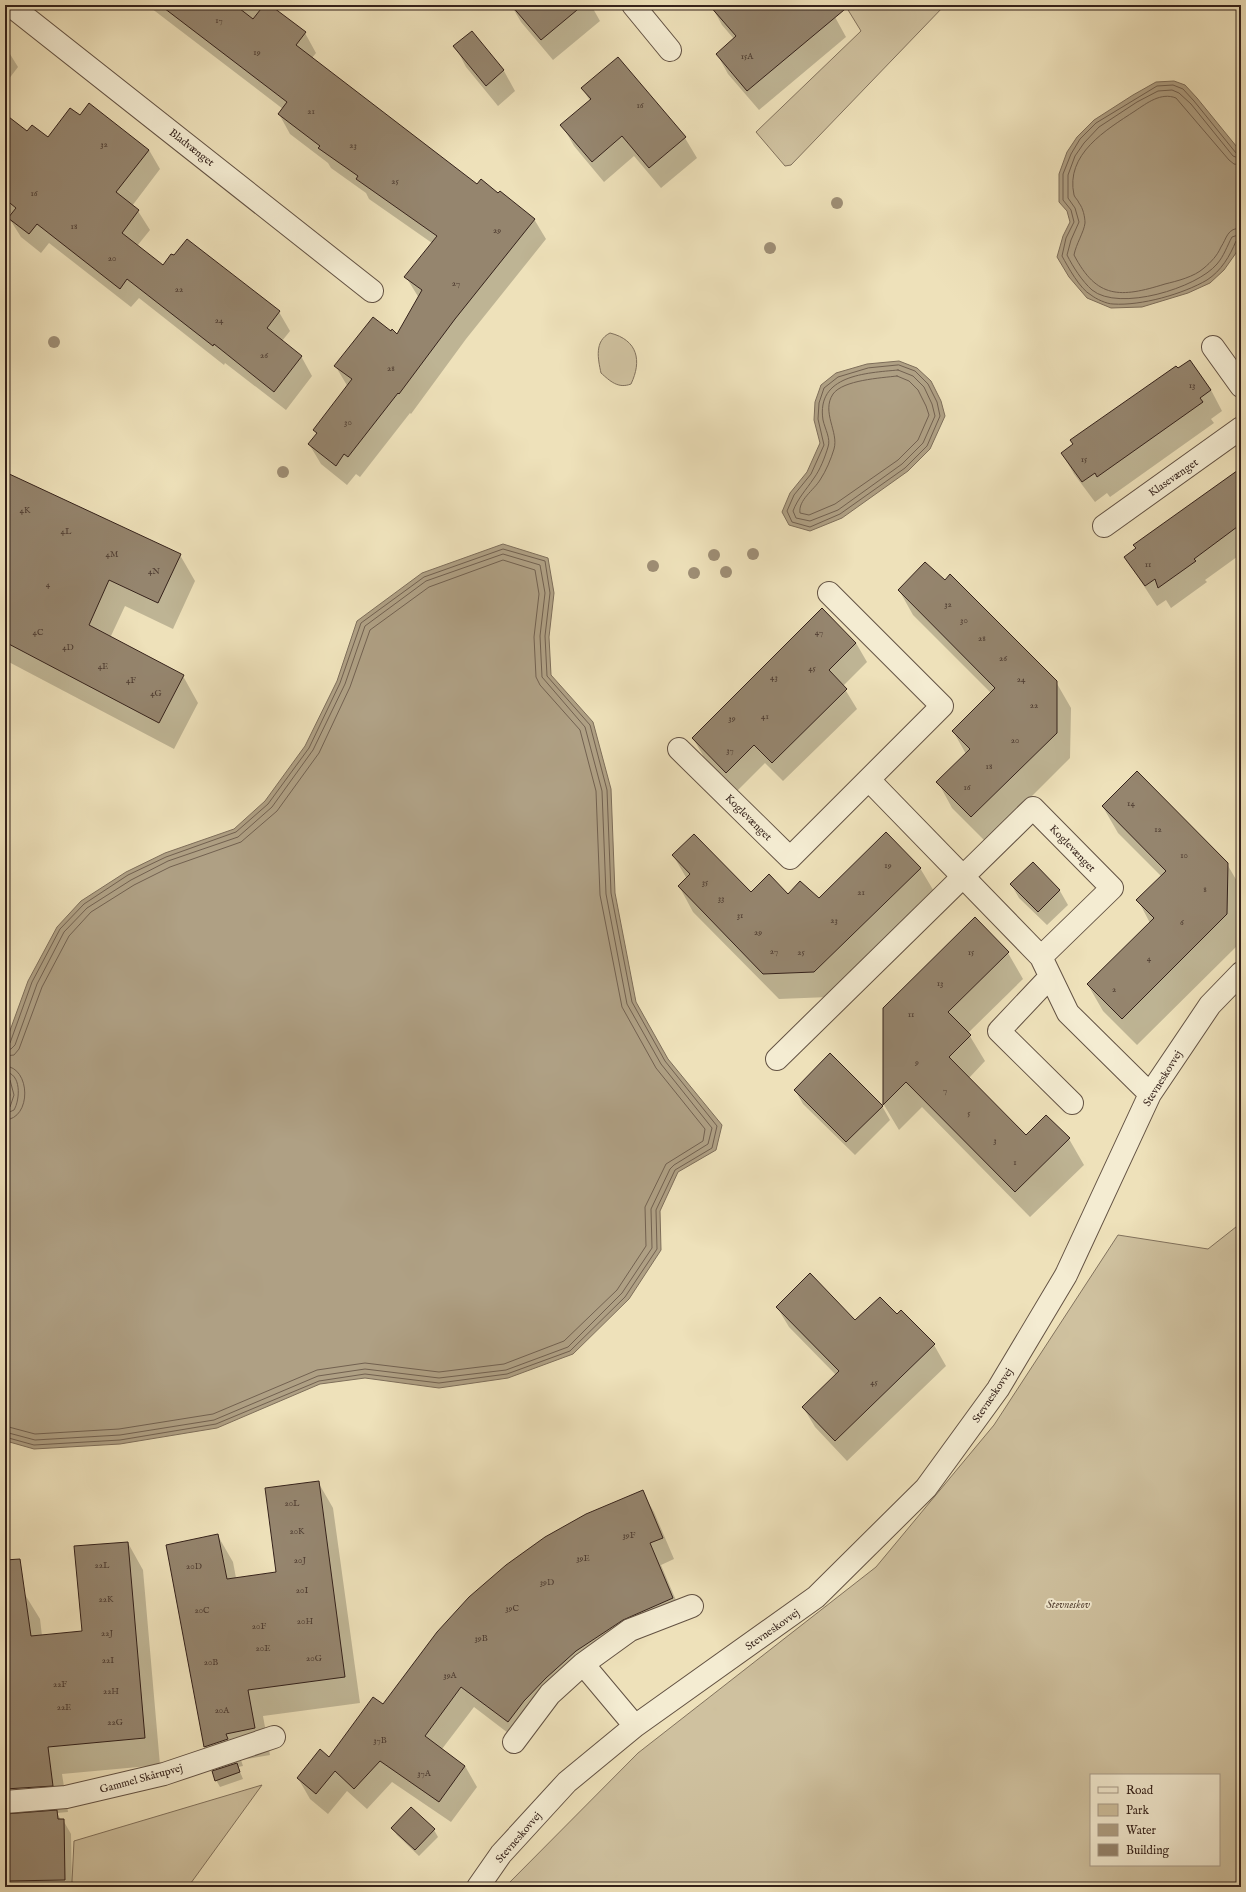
<svg xmlns="http://www.w3.org/2000/svg" width="1246" height="1892" font-family="'IM FELL English',serif">
<style>
.green{fill:#cfc19f;stroke:#82725d;fill-rule:evenodd}
.water{fill:#afa084;stroke:#7e6e5a}
.shadow{fill:#0003}
.lines{fill:none;stroke-linecap:round;stroke-linejoin:round}
.shore{stroke:#726150;stroke-width:1}
.building{fill:#95856e;stroke:#35221b}
.street-casing{stroke:#635243;stroke-width:24}
.street{stroke:#f4ecd2;stroke-width:22}
.tree{fill:#9e8e75}
.labels{text-anchor:middle;stroke-width:4;stroke-linejoin:round;paint-order:stroke}
.number-label{font-size:9px;fill:#4d3b30}
.street-label{font-size:11px;fill:#35221b;stroke:#f4ecd2}
.park-label{font-size:11px;font-style:italic;fill:#5c4a3c;stroke:#f4ecd2}
</style>
<rect width="100%" height="100%" fill="#eee1ba"/>
<filter id="stains"><feTurbulence type="fractalNoise" baseFrequency=".005" numOctaves="4"/><feColorMatrix values="0 0 0 0 .2 0 0 0 0 .09 0 0 0 0 .02 0 0 0 .5 -.17"/></filter>
<radialGradient id="worn" r=".72"><stop offset=".6" stop-color="#630" stop-opacity="0"/><stop offset="1" stop-color="#630" stop-opacity=".3"/></radialGradient>
<path class="green" d="M 845,5 L 945,5 L 791,165 L 785,166 L 756,132 L 861,31 Z
M 610,333 C 638,340 642,361 631,384 C 618,389 610,381 601,373 C 598,359 594,341 610,333 Z
M 1241,1223 L 1241,1887 L 505,1887 L 638,1753 L 876,1567 L 994,1425 L 1118,1235 L 1208,1249 ZM 1091,1775 L 1219,1775 L 1219,1865 L 1091,1865 Z
M 262,1785 L 188,1887 L 83,1887 L 72,1882 L 74,1841 Z"/>
<path class="water" d="M 1174,81 L 1185,85 L 1197,98 L 1241,152 L 1241,238 L 1236,253 L 1224,270 L 1210,283 L 1188,293 L 1142,307 L 1111,308 L 1087,298 L 1069,277 L 1057,257 L 1063,236 L 1070,222 L 1067,211 L 1059,202 L 1059,174 L 1067,152 L 1077,137 L 1094,120 L 1133,95 L 1156,82 Z
M 899,361 L 917,368 L 931,381 L 941,401 L 945,416 L 930,449 L 908,471 L 842,518 L 810,531 L 789,525 L 782,512 L 790,493 L 807,472 L 820,443 L 814,420 L 815,402 L 821,385 L 836,373 L 867,364 Z
M 503,544 L 548,558 L 554,593 L 549,637 L 551,675 L 593,722 L 611,789 L 615,893 L 636,1002 L 668,1059 L 722,1125 L 716,1150 L 678,1172 L 660,1211 L 661,1250 L 629,1299 L 573,1354 L 508,1378 L 439,1388 L 365,1378 L 320,1384 L 217,1428 L 120,1444 L 34,1449 L 6,1441 L 5,1111 L 10,1095 L 5,1073 L 5,1049 L 8,1036 L 28,981 L 57,927 L 81,901 L 126,872 L 165,853 L 234,829 L 265,801 L 305,746 L 337,681 L 357,621 L 422,573 Z"/>
<path class="shadow" d="M 147,5 L 269,5 L 305,33 L 316,53 L 312,58 L 477,186 L 498,194 L 534,219 L 546,239 L 466,339 L 411,414 L 410,413 L 360,477 L 356,474 L 347,485 L 321,464 L 309,444 L 317,435 L 314,430 L 348,387 L 336,367 L 391,333 L 398,335 L 419,298 L 406,277 L 432,243 L 369,199 L 366,193 L 331,168 L 328,163 L 290,134 L 279,114 L 283,109 Z
M 511,5 L 591,5 L 600,21 L 553,60 L 521,22 Z
M 711,5 L 825,5 L 835,17 L 846,37 L 759,110 L 728,74 L 717,54 L 734,39 L 722,25 Z
M 1219,5 L 1230,5 L 1223,10 Z
M 472,32 L 504,71 L 515,91 L 498,106 L 466,67 L 455,46 Z
M 5,46 L 18,67 L 5,84 Z
M 582,88 L 685,138 L 697,158 L 661,188 L 634,156 L 604,182 L 574,146 L 562,125 L 590,101 Z
M 5,116 L 27,133 L 48,138 L 80,117 L 149,150 L 160,169 L 132,206 L 138,211 L 150,230 L 137,246 L 163,267 L 279,312 L 290,331 L 282,341 L 301,356 L 312,376 L 286,410 L 225,363 L 224,365 L 139,298 L 131,307 L 49,243 L 41,253 L 21,237 L 9,218 L 12,214 L 5,209 Z
M 1190,361 L 1211,390 L 1222,411 L 1211,419 L 1214,423 L 1110,497 L 1107,493 L 1095,502 L 1074,474 L 1062,453 Z
M 5,473 L 180,555 L 195,581 L 173,629 L 125,606 L 110,638 L 183,676 L 198,703 L 174,749 L 5,660 Z
M 1241,474 L 1241,554 L 1205,580 L 1207,582 L 1171,608 L 1166,600 L 1157,606 L 1125,557 L 1137,549 L 1134,545 Z
M 899,590 L 1056,682 L 1071,708 L 1070,758 L 986,842 L 952,808 L 938,782 L 966,754 L 953,731 L 991,693 L 913,615 Z
M 856,643 L 867,662 L 843,686 L 857,709 L 783,781 L 765,763 L 737,791 L 704,757 L 693,738 Z
M 1103,807 L 1227,864 L 1241,888 L 1241,942 L 1137,1045 L 1103,1011 L 1088,985 L 1150,923 L 1138,900 L 1162,877 L 1118,833 Z
M 673,855 L 751,893 L 788,895 L 819,900 L 920,868 L 935,893 L 829,997 L 779,999 L 693,912 L 679,886 L 687,879 Z
M 1032,864 L 1060,891 L 1068,905 L 1047,925 L 1019,898 L 1011,884 Z
M 974,919 L 1008,953 L 1023,979 L 968,1033 L 985,1061 L 969,1078 L 1026,1136 L 1046,1117 L 1069,1139 L 1084,1165 L 1030,1217 L 922,1107 L 899,1130 L 884,1105 L 884,1008 Z
M 795,1090 L 882,1106 L 890,1120 L 855,1155 L 803,1104 Z
M 777,1307 L 855,1322 L 897,1315 L 934,1345 L 946,1366 L 847,1461 L 815,1427 L 803,1407 L 836,1375 L 789,1327 Z
M 318,1482 L 333,1508 L 360,1703 L 263,1716 L 270,1755 L 241,1760 L 243,1766 L 238,1767 L 243,1779 L 220,1787 L 216,1780 L 218,1770 L 205,1747 L 167,1545 L 218,1536 L 233,1562 L 236,1578 L 278,1573 Z
M 642,1491 L 654,1512 L 674,1559 L 661,1565 L 684,1619 L 635,1641 L 588,1672 L 557,1699 L 521,1743 L 474,1707 L 442,1749 L 465,1766 L 477,1787 L 451,1822 L 392,1782 L 367,1809 L 347,1791 L 328,1814 L 310,1799 L 298,1778 L 329,1758 L 383,1706 Z
M 128,1543 L 143,1570 L 160,1765 L 62,1774 L 68,1812 L 57,1813 L 61,1820 L 63,1820 L 71,1834 L 72,1887 L 7,1887 L 5,1883 L 5,1815 L 13,1814 L 5,1800 L 5,1595 L 24,1593 L 40,1619 L 42,1636 L 83,1632 Z
M 393,1829 L 434,1830 L 438,1837 L 419,1856 L 397,1835 Z"/>
<g class="lines">
<path class="shore" d="M 1241,154 L 1236,153 L 1194,101 L 1183,89 L 1173,85 L 1157,86 L 1096,123 L 1080,139 L 1071,154 L 1063,174 L 1063,200 L 1071,210 L 1074,222 L 1066,238 L 1062,256 C 1068,267 1080,289 1091,295 C 1096,299 1107,304 1113,304 C 1141,306 1183,294 1207,280 C 1221,271 1230,256 1236,241 L 1241,239
M 1241,159 L 1233,156 L 1191,104 L 1179,93 L 1172,90 L 1158,91 L 1137,102 L 1099,127 L 1084,143 L 1075,156 L 1068,175 L 1068,198 L 1075,208 L 1079,222 L 1071,240 L 1067,255 C 1073,267 1082,281 1092,290 C 1119,312 1197,288 1217,264 C 1224,256 1227,246 1232,237 L 1241,234
M 1241,165 L 1234,164 L 1229,160 L 1176,98 C 1161,92 1147,103 1135,111 C 1106,130 1065,154 1074,195 C 1075,198 1078,200 1079,203 C 1083,208 1085,217 1085,223 C 1084,232 1076,244 1074,255 C 1097,299 1120,298 1165,284 C 1177,281 1194,277 1204,268 C 1211,262 1217,256 1221,247 C 1227,238 1227,228 1241,228
M 899,365 L 915,371 L 928,384 L 937,402 L 940,416 L 927,446 L 905,468 L 840,514 L 810,527 L 792,522 L 787,511 L 794,495 L 811,474 L 824,445 L 818,419 L 819,403 L 824,388 L 838,377 L 868,368 Z
M 898,370 L 913,376 L 924,387 L 932,404 L 935,416 L 923,443 L 902,464 L 838,510 L 810,521 L 796,518 L 793,511 C 798,498 806,490 814,478 C 820,470 825,457 828,447 C 831,439 825,429 823,420 C 816,375 866,373 898,370 Z
M 897,376 L 909,381 L 918,390 L 926,406 L 929,415 L 918,440 L 898,460 L 835,504 L 809,515 L 800,513 C 798,500 814,490 820,480 C 826,471 831,459 834,449 C 839,432 821,412 833,394 C 843,380 881,378 897,376 Z
M 5,1045 L 10,1043 L 32,982 L 60,929 L 84,904 L 128,875 L 166,857 L 236,832 L 268,804 L 309,748 L 340,683 L 361,623 L 424,577 L 503,549 L 545,561 L 550,593 L 545,636 L 547,676 L 590,725 L 607,790 L 611,893 L 632,1002 L 665,1061 L 717,1126 L 712,1148 L 675,1170 L 656,1210 L 657,1249 L 625,1297 L 570,1351 L 507,1374 L 439,1383 L 365,1374 L 319,1381 L 216,1424 L 120,1440 L 34,1445 L 5,1437
M 5,1050 L 11,1049 L 15,1045 L 37,984 L 64,932 L 87,908 L 131,880 L 168,861 L 238,837 L 272,807 L 313,750 L 345,684 L 365,626 L 426,581 L 503,554 L 540,565 L 545,593 L 540,636 L 542,677 L 585,727 L 602,791 L 606,894 L 627,1004 L 661,1064 L 712,1128 L 708,1144 L 674,1165 L 670,1169 L 651,1209 L 652,1248 L 622,1293 L 568,1347 L 506,1370 L 439,1378 L 365,1369 L 318,1376 L 214,1420 L 120,1435 L 35,1440 L 5,1432
M 5,1056 L 14,1055 L 19,1049 L 42,987 L 69,936 L 91,912 L 134,885 L 170,867 L 241,842 L 277,811 L 319,753 L 350,687 L 370,630 L 429,587 L 503,560 L 535,570 L 539,594 L 534,637 L 536,677 L 540,685 L 580,730 L 596,791 L 600,895 L 622,1007 L 656,1068 L 705,1129 L 703,1141 L 666,1164 L 645,1207 L 646,1246 L 617,1290 L 564,1341 L 504,1364 L 439,1372 L 365,1363 L 317,1370 L 213,1414 L 119,1429 L 35,1434 L 5,1426
M 5,1066 C 31,1067 32,1119 5,1120
M 5,1072 C 22,1073 20,1100 14,1110 L 5,1114
M 5,1077 L 10,1080 L 14,1095 L 10,1107 L 5,1109"/>
</g>
<path class="building" d="M 160,5 L 235,5 L 253,19 L 264,5 L 270,5 L 306,32 L 296,45 L 477,184 L 481,179 L 498,193 L 500,191 L 535,219 L 455,319 L 399,394 L 398,393 L 348,457 L 344,454 L 336,466 L 308,444 L 317,433 L 313,430 L 352,379 L 334,366 L 373,317 L 391,331 L 392,329 L 397,334 L 422,290 L 404,277 L 437,236 L 356,179 L 358,176 L 318,148 L 320,146 L 278,114 L 287,102 Z
M 511,5 L 583,5 L 541,40 Z
M 709,5 L 850,5 L 747,91 L 716,54 L 736,36 Z
M 472,31 L 504,70 L 486,86 L 453,46 Z
M 618,57 L 686,137 L 649,168 L 622,136 L 592,162 L 560,125 L 591,99 L 581,88 Z
M 89,103 L 149,150 L 116,192 L 139,210 L 122,233 L 163,265 L 171,254 L 174,255 L 187,239 L 280,311 L 267,328 L 302,356 L 274,392 L 214,344 L 213,346 L 127,279 L 120,289 L 37,224 L 29,234 L 8,218 L 16,208 L 5,199 L 5,114 L 27,131 L 32,125 L 48,137 L 70,108 L 80,115 Z
M 1190,360 L 1211,390 L 1200,398 L 1203,402 L 1097,477 L 1095,473 L 1082,482 L 1061,453 L 1073,444 L 1070,440 L 1176,366 L 1178,368 Z
M 1241,468 L 1241,524 L 1194,559 L 1196,561 L 1158,588 L 1155,579 L 1145,586 L 1124,557 L 1136,548 L 1133,545 Z
M 5,472 L 181,554 L 158,603 L 109,580 L 89,625 L 184,675 L 159,723 L 5,642 Z
M 925,562 L 945,580 L 950,574 L 1057,681 L 1057,733 L 971,817 L 936,782 L 970,749 L 952,731 L 995,688 L 898,590 Z
M 822,608 L 856,643 L 829,670 L 847,689 L 772,763 L 754,745 L 726,773 L 692,738 Z
M 1137,771 L 1228,863 L 1227,914 L 1122,1019 L 1087,984 L 1154,918 L 1136,900 L 1166,871 L 1102,806 Z
M 886,832 L 921,868 L 814,972 L 763,974 L 678,886 L 690,874 L 672,855 L 694,834 L 751,892 L 769,874 L 788,894 L 800,881 L 819,898 Z
M 1033,862 L 1060,890 L 1038,912 L 1010,884 Z
M 975,917 L 1009,952 L 948,1012 L 971,1035 L 949,1057 L 1026,1135 L 1046,1115 L 1070,1138 L 1015,1192 L 906,1082 L 883,1105 L 883,1008 Z
M 830,1053 L 883,1106 L 846,1142 L 794,1090 Z
M 810,1273 L 855,1320 L 880,1297 L 897,1314 L 901,1310 L 935,1344 L 835,1441 L 802,1407 L 839,1371 L 776,1307 Z
M 319,1481 L 345,1677 L 248,1690 L 255,1728 L 226,1734 L 228,1739 L 204,1747 L 166,1545 L 218,1534 L 227,1579 L 276,1572 L 265,1488 Z
M 643,1490 L 663,1538 L 650,1543 L 673,1598 L 623,1620 L 576,1651 L 546,1678 L 524,1701 L 508,1722 L 461,1687 L 425,1736 L 465,1766 L 439,1802 L 380,1761 L 354,1789 L 335,1771 L 316,1794 L 297,1778 L 320,1749 L 329,1757 L 373,1697 L 383,1704 L 437,1632 L 469,1597 L 506,1565 L 545,1537 L 586,1514 Z
M 128,1542 L 145,1738 L 48,1747 L 53,1786 L 5,1789 L 5,1560 L 20,1559 L 31,1636 L 82,1631 L 74,1546 Z
M 237,1763 L 240,1772 L 215,1781 L 212,1771 Z
M 411,1807 L 435,1829 L 415,1850 L 391,1828 Z
M 57,1810 L 58,1819 L 64,1819 L 65,1880 L 5,1881 L 5,1814 Z"/>
<g class="lines">
<g class="street-casing">
<path id="street" d="M 10,5 L 372,291
M 633,5 L 670,50
M 1213,347 L 1241,386
M 1104,526 L 1241,428
M 679,749 L 790,858 L 942,706 L 829,593
M 869,780 L 1041,957 L 1068,1013 L 1150,1094
M 1050,977 L 999,1031 L 1072,1103
M 777,1059 L 1033,808 L 1112,888 L 1041,957
M 583,1664 L 635,1726
M 514,1742 L 550,1694 L 583,1664 L 630,1630 L 692,1606
M 5,1802 L 66,1797 L 164,1774 L 274,1737
M 478,1887 L 501,1854 L 567,1782 L 635,1726 L 816,1597 L 926,1488 L 998,1389 L 1066,1275 L 1150,1094 L 1210,1005 L 1241,973"/>
</g>
<use href="#street" class="street"/>
</g>
<g class="tree">
<circle cx="837" cy="203" r="6"/>
<circle cx="770" cy="248" r="6"/>
<circle cx="54" cy="342" r="6"/>
<circle cx="283" cy="472" r="6"/>
<circle cx="753" cy="554" r="6"/>
<circle cx="714" cy="555" r="6"/>
<circle cx="653" cy="566" r="6"/>
<circle cx="726" cy="572" r="6"/>
<circle cx="694" cy="573" r="6"/>
</g>
<g class="labels">
<g class="number-label">
<text x="219" y="23">17</text>
<text x="257" y="55">19</text>
<text x="747" y="59">15A</text>
<text x="640" y="108">16</text>
<text x="311" y="114">21</text>
<text x="104" y="147">32</text>
<text x="353" y="148">23</text>
<text x="395" y="184">25</text>
<text x="34" y="196">16</text>
<text x="74" y="229">18</text>
<text x="497" y="233">29</text>
<text x="112" y="261">20</text>
<text x="456" y="286">27</text>
<text x="179" y="292">22</text>
<text x="219" y="323">24</text>
<text x="264" y="358">26</text>
<text x="391" y="371">28</text>
<text x="1192" y="388">13</text>
<text x="348" y="425">30</text>
<text x="1084" y="462">15</text>
<text x="25" y="513">4K</text>
<text x="66" y="534">4L</text>
<text x="112" y="557">4M</text>
<text x="1148" y="567">11</text>
<text x="154" y="574">4N</text>
<text x="48" y="587">4</text>
<text x="948" y="607">32</text>
<text x="964" y="623">30</text>
<text x="38" y="635">4C</text>
<text x="819" y="635">47</text>
<text x="982" y="641">28</text>
<text x="68" y="650">4D</text>
<text x="1003" y="661">26</text>
<text x="103" y="669">4E</text>
<text x="812" y="671">45</text>
<text x="774" y="680">43</text>
<text x="1021" y="682">24</text>
<text x="131" y="683">4F</text>
<text x="156" y="696">4G</text>
<text x="1034" y="708">22</text>
<text x="765" y="719">41</text>
<text x="732" y="721">39</text>
<text x="1015" y="743">20</text>
<text x="730" y="753">37</text>
<text x="989" y="769">18</text>
<text x="967" y="790">16</text>
<text x="1131" y="806">14</text>
<text x="1158" y="832">12</text>
<text x="1184" y="858">10</text>
<text x="888" y="868">19</text>
<text x="705" y="885">35</text>
<text x="1205" y="892">8</text>
<text x="861" y="895">21</text>
<text x="721" y="901">33</text>
<text x="740" y="918">31</text>
<text x="834" y="923">23</text>
<text x="1182" y="925">6</text>
<text x="758" y="935">29</text>
<text x="774" y="954">27</text>
<text x="801" y="955">25</text>
<text x="971" y="955">15</text>
<text x="1149" y="961">4</text>
<text x="940" y="986">13</text>
<text x="1114" y="992">2</text>
<text x="911" y="1017">11</text>
<text x="917" y="1065">9</text>
<text x="945" y="1093">7</text>
<text x="969" y="1116">5</text>
<text x="995" y="1143">3</text>
<text x="1015" y="1165">1</text>
<text x="874" y="1385">45</text>
<text x="292" y="1506">20L</text>
<text x="297" y="1534">20K</text>
<text x="629" y="1538">39F</text>
<text x="583" y="1561">39E</text>
<text x="300" y="1563">20J</text>
<text x="102" y="1568">22L</text>
<text x="194" y="1569">20D</text>
<text x="547" y="1585">39D</text>
<text x="302" y="1593">20I</text>
<text x="106" y="1602">22K</text>
<text x="512" y="1611">39C</text>
<text x="202" y="1613">20C</text>
<text x="305" y="1624">20H</text>
<text x="259" y="1629">20F</text>
<text x="107" y="1636">22J</text>
<text x="481" y="1641">39B</text>
<text x="263" y="1651">20E</text>
<text x="314" y="1661">20G</text>
<text x="108" y="1663">22I</text>
<text x="211" y="1665">20B</text>
<text x="450" y="1678">39A</text>
<text x="60" y="1687">22F</text>
<text x="111" y="1694">22H</text>
<text x="64" y="1710">22E</text>
<text x="222" y="1713">20A</text>
<text x="115" y="1725">22G</text>
<text x="380" y="1743">37B</text>
<text x="424" y="1776">37A</text>
</g>
<g class="street-label">
<text transform="translate(192 147) rotate(38)" y="4">Bladvænget</text>
<text transform="translate(1173 477) rotate(-35)" y="4">Klasevænget</text>
<text transform="translate(749 817) rotate(45)" y="4">Koglevænget</text>
<text transform="translate(1073 848) rotate(46)" y="4">Koglevænget</text>
<text transform="translate(1162 1078) rotate(-58)" y="4">Stevneskovvej</text>
<text transform="translate(992 1395) rotate(-56)" y="4">Stevneskovvej</text>
<text transform="translate(772 1629) rotate(-35)" y="4">Stevneskovvej</text>
<text transform="translate(141 1778) rotate(-15)" y="4">Gammel Skårupvej</text>
<text transform="translate(518 1837) rotate(-49)" y="4">Stevneskovvej</text>
</g>
<g class="park-label">
<text x="1068" y="1608">Stevneskov</text>
</g>
</g>
<rect width="1246" height="1892" fill="none" stroke="#eee1ba" stroke-width="20"/>
<rect x="6" y="6" width="1234" height="1880" fill="none" stroke="#35221b" stroke-width="2"/>
<rect x="10" y="10" width="1226" height="1872" fill="none" stroke="#35221b"/>
<rect x="1090" y="1774" width="130" height="92" fill="#f4ecd2" stroke="#a89b89"/>
<rect x="1098" y="1787" width="20" height="6" fill="#f4ecd2" stroke="#a89b89"/>
<text x="1126" y="1794" font-size="12" fill="#35221b">Road</text>
<rect x="1098" y="1804" width="20" height="12" fill="#cfc19f" stroke="#a89b89"/>
<text x="1126" y="1814" font-size="12" fill="#35221b">Park</text>
<rect x="1098" y="1824" width="20" height="12" fill="#afa084" stroke="#a89b89"/>
<text x="1126" y="1834" font-size="12" fill="#35221b">Water</text>
<rect x="1098" y="1844" width="20" height="12" fill="#95856e" stroke="#a89b89"/>
<text x="1126" y="1854" font-size="12" fill="#35221b">Building</text>
<rect width="100%" height="100%" filter="url(#stains)"/>
<rect width="100%" height="100%" fill="url(#worn)"/>
</svg>
